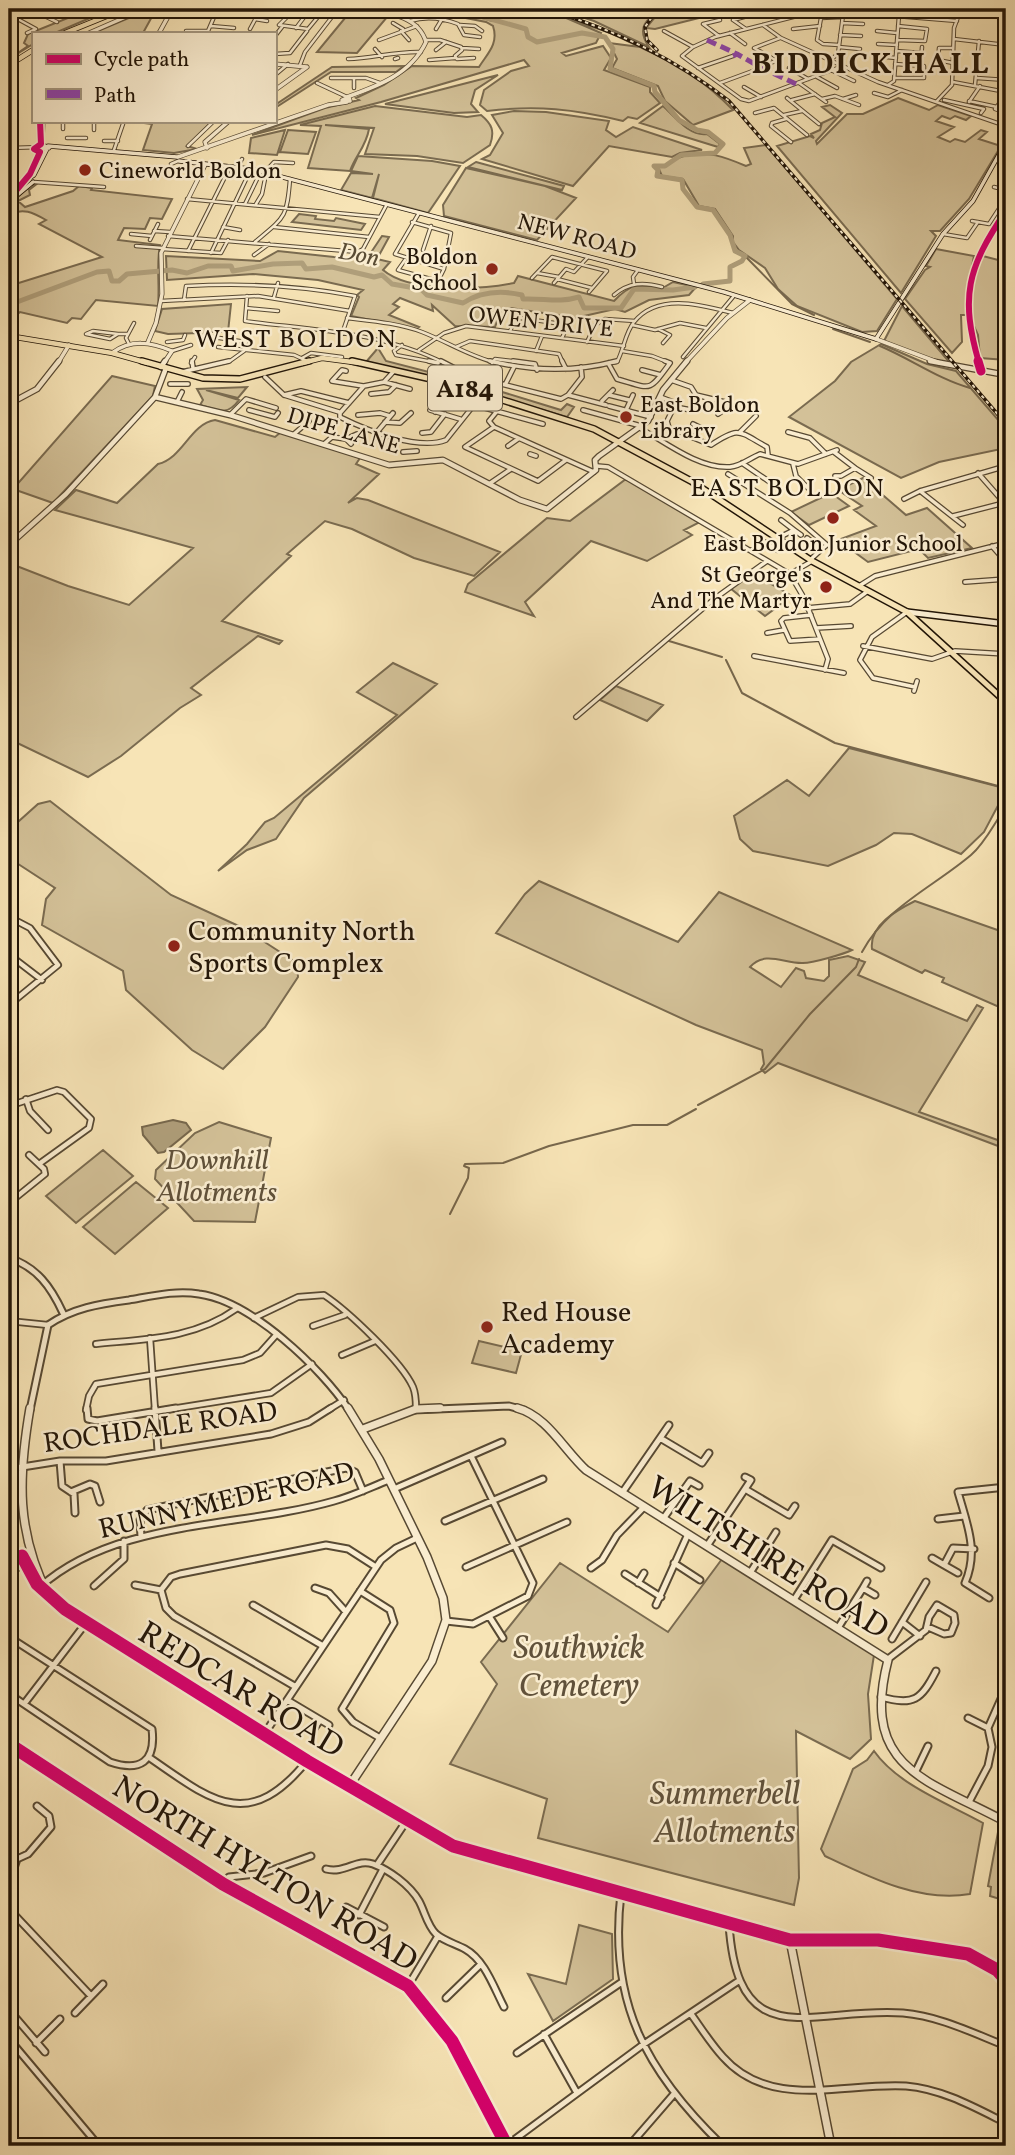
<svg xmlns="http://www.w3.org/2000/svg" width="1015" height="2155" font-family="Vollkorn,serif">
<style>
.green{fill:#d3c198;stroke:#7a6b50;stroke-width:2}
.water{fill:#af9e7a;stroke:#77674c;stroke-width:2}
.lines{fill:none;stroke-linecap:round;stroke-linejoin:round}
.stream{stroke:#77674c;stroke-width:2}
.river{stroke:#af9e7a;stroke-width:5}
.minor-far3-casing{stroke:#574933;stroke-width:4.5}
.minor-far2-casing{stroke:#574933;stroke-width:6}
.minor-far1-casing{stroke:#574933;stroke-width:8}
.minor-casing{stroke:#574933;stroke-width:9}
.tertiary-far3-casing{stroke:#574933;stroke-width:5}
.tertiary-far2-casing{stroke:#574933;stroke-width:7}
.tertiary-far1-casing{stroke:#574933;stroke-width:9}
.tertiary-casing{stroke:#574933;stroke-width:10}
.secondary-far1-casing{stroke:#221507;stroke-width:5}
.secondary-casing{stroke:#221507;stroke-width:8}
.primary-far1-casing{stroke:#221507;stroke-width:6}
.primary-casing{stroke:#221507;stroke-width:8}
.trunk-casing{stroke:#221507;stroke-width:6}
.minor-far3{stroke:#faedd0;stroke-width:2.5}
.minor-far2{stroke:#faedd0;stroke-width:3.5}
.minor-far1{stroke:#faedd0;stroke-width:4.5}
.minor{stroke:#faedd0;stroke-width:5}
.tertiary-far3{stroke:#faedd0;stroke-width:3.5}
.tertiary-far2{stroke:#faedd0;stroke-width:4.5}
.tertiary-far1{stroke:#faedd0;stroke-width:5}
.tertiary{stroke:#faedd0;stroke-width:7}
.secondary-far1{stroke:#faedd0;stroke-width:3.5}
.secondary{stroke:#faedd0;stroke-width:5}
.primary-far1{stroke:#f7e4b6;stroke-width:4.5}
.primary{stroke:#f7e4b6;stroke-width:5}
.trunk{stroke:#f7e4b6;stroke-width:4.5}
.rail-casing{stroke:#221507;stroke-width:3.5}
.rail{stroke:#faedd0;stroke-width:2;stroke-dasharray:3.5;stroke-linecap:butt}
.quiet{stroke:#8e44ad;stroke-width:5;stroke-dasharray:10 5;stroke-linecap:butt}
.cycleway-far2-casing{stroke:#faedd0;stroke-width:9}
.cycleway-far1-casing{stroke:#faedd0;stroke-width:12}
.cycleway-casing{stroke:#faedd0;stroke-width:18}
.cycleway-far2{stroke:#d6006c;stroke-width:6}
.cycleway-far1{stroke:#d6006c;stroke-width:9}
.cycleway{stroke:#d6006c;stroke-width:13}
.poi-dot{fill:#8f2418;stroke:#faedd0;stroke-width:2.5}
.labels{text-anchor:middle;stroke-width:5;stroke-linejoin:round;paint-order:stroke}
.far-poi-label{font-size:23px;fill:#221507;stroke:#faedd0;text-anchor:start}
.far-street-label{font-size:23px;fill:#221507;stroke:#faedd0}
.far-water-label{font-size:24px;font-style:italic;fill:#5a4c35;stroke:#faedd0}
.far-quarter-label{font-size:26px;letter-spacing:2px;fill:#221507;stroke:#faedd0}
.shield{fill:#faedd0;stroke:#635643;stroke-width:2}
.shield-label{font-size:26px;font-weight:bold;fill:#221507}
.poi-label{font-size:28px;fill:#221507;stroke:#faedd0;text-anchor:start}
.park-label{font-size:28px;font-style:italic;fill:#60513a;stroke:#faedd0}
.street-label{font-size:28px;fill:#221507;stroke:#faedd0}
.far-district-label{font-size:30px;font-weight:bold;letter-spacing:2px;fill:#221507;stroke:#faedd0}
.near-street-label{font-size:33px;fill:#221507;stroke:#faedd0}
.near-park-label{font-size:33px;font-style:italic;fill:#60513a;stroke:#faedd0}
</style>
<rect width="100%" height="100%" fill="#f7e4b6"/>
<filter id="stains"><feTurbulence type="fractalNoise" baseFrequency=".00286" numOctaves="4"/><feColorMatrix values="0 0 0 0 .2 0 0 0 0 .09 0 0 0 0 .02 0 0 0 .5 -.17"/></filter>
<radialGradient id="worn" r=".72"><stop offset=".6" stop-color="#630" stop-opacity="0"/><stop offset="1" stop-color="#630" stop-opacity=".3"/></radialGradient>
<path class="green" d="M 90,9 L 111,9 L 55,33 L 33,33 L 33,44 L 9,59 L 28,46 L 24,43 L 28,34 Z
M 150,9 L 165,9 L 168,13 L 154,13 L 143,33 L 93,33 Z
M 347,9 L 388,16 L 357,53 L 317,52 L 350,12 Z
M 374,9 L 464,9 L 466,13 L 492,21 L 494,20 L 468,12 L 469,9 C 493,9 522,5 544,9 C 579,16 629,42 644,49 C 677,63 708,84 733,110 L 693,125 L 665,101 L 658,86 L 612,68 L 617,59 L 609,43 L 640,47 L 619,36 L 564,17 L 601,33 L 596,43 L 562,53 L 566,56 L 603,46 L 611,58 L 604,70 L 650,87 L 650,92 L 660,103 L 637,119 L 628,117 L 623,121 C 574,109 537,105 487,111 L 480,105 L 484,90 L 511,71 L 529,66 L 524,60 L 381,102 L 252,135 L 325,108 L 359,100 L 356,98 L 384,85 L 412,66 L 479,67 C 487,54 499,44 493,26 L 486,22 L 435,12 L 407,16 Z
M 557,9 L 666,9 C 645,18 636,28 649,47 L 594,21 Z
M 673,9 L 735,9 L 655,29 L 646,28 L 655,17 Z
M 404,66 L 396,72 L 331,72 L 275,108 L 275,105 L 332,67 Z
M 498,75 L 475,90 L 471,104 L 478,112 L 454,113 L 385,104 Z
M 898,98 L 929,110 L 938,105 L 971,116 L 966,120 L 955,116 L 950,119 L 942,116 L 936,121 L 954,127 L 938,137 L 950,142 L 955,139 L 965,142 L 981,130 L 987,132 L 979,139 L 1001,146 L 969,199 L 940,231 L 931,231 L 936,236 L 901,293 L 777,146 L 810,136 L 814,138 L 811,134 L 820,130 L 822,123 L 835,117 L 822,107 L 830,105 L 842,113 L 816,141 L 817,144 L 847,114 L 863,114 Z
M 375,106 L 467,117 L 481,115 C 492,124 495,131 490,145 L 463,163 L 417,156 L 365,154 L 374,128 L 325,125 L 369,129 C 366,147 355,156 350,171 L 308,168 L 321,126 L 300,125 Z
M 663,106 C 675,117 690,137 707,134 L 720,144 L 718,147 L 640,123 Z
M 514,111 L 546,112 L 609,121 L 606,130 L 616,137 L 633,127 L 702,150 L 680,153 L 672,157 L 609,146 L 573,186 L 482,159 L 490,155 L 503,133 L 492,115 Z
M 128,121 L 213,121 L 187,146 L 197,149 L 174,153 L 143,150 L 152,124 Z
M 285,130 L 277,155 L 249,153 L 251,138 Z
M 288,130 L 316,132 L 308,154 L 280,152 Z
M 766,145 L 897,299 L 877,331 L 862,332 L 797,306 L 778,289 L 765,268 L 739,250 L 733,242 L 733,236 L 715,209 L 699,206 L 683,179 L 662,176 L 658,167 C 668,167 674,158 684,156 C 707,150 725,157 746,166 L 751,164 L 744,148 Z
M 358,156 L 432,161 L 460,166 L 428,213 L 373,198 L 379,174 L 372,198 L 341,190 L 351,173 L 373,174 L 351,171 Z
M 476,162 L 564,186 L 562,190 L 468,167 Z
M 466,168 L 545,186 L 576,198 L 537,240 L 444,216 L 443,205 Z
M 38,183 L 29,190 L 30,195 L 18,201 L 25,207 L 73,191 L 79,186 L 92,188 L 91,190 L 172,199 L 162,219 L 150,218 L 145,229 L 124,228 L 118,240 L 160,245 C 156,265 160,285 158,306 L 96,300 L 81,319 L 72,318 L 67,323 L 20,312 L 13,318 L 9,318 L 9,286 L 102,257 L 39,224 L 46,220 C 32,212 24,208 9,214 L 9,204 L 31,185 Z
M 299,214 L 316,216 L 315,219 L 334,221 L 336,218 L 365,224 L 361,230 L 292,222 Z
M 382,236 L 389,237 L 377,259 L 390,262 L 383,270 C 410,293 480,290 514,283 L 518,276 L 614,301 C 631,283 638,284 661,289 L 673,282 L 696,287 L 689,295 L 649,300 L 625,312 L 615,309 L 575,318 L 511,308 L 501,311 L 495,327 L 455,326 L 432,305 L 433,311 L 400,298 L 393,304 L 399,307 L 389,315 L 419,327 L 416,329 L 351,316 L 359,297 L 357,295 L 363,290 L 318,280 L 253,274 L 167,280 L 166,256 L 260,261 L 278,251 L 334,257 L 356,258 L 370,254 Z
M 936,249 L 974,256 L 971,272 L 976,273 L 979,255 L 1006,262 L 1006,360 L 980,358 L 978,335 L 969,315 L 961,315 L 962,342 L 952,353 L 905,299 L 925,270 L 930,267 L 926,266 Z
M 231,304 L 228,332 L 209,332 L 205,337 L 200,336 L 200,333 L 168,334 L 155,331 L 162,309 Z
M 902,306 L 951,364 L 938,362 L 884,341 Z
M 881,344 L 927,364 L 956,371 L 1006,429 L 1006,448 L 939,462 L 901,478 L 789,417 L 835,381 L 851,362 Z
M 378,348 L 386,361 L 483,386 L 469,387 L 366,362 Z
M 112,376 L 155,386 L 153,396 L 53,503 L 13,489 Z
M 247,387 L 238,398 L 206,390 L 239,400 C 226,417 219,410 200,405 L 203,400 L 197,389 Z
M 489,388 L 561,410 L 567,404 L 574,407 L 567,417 L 488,394 L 486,391 Z
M 215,420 L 275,437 L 281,432 L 360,458 L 356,464 L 379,474 L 348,503 L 357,498 L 368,500 L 500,552 L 474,576 L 414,558 L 352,529 L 325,521 L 287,554 L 291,556 L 222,621 L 282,641 L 279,644 L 258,636 L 191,688 L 201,695 L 180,708 L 121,756 L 88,777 L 9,739 L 9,563 L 68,586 L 129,605 L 193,548 L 55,510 L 76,490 L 117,503 L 158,464 C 183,458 190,424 215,420 Z
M 863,478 L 906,515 L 927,508 L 972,548 L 928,558 L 919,549 L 868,562 L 838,540 L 876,526 L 854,510 L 862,506 L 838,490 Z
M 626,479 L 700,522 L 684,530 L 692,535 L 647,561 L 591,541 L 525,602 L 534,616 L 465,592 L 468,584 L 547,518 L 570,521 Z
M 831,493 L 849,506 L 809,525 L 791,512 Z
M 747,577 L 771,584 L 792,596 L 765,616 L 730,588 Z
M 393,663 L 437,684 L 304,798 L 276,839 L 247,850 L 218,871 L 247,844 L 265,822 L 274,818 L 397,715 L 357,692 Z
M 616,686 L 663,705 L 647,721 L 600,700 Z
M 849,748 L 1000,787 L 1002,798 L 984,832 L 961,854 L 912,834 L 894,833 L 876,845 L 828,866 L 753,851 L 740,839 L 734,816 L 787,780 L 809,796 Z
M 50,801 L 171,895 L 243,928 L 297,963 L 298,977 L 265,1027 L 223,1069 L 192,1050 L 126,990 L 123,971 L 42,925 L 46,899 L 55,888 L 9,858 L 9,830 L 38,804 Z
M 539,881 L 678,942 L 719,892 L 852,950 C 844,954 813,963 803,963 C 785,964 765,950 750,967 L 781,987 L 796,968 L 804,971 L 806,978 L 824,981 L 829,976 L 829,960 L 848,956 L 865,962 L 858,975 L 967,1021 L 977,1005 L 983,1008 L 919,1112 L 1006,1143 L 1006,1149 L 778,1063 L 765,1073 L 761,1069 L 764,1064 L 762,1050 L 696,1025 L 496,933 L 525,894 Z
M 915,901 L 1006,933 L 1006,1010 L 942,982 L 944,978 L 925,970 L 922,973 L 872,949 C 869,925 897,910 915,901 Z
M 219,1122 L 271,1138 L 255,1222 L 194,1221 L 155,1179 L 156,1170 L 195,1133 Z
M 103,1150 L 133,1176 L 76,1223 L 46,1196 Z
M 136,1182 L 168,1208 L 115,1254 L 83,1227 Z
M 479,1341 L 522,1351 L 516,1373 L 472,1363 Z
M 722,1559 L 874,1655 L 868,1694 L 871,1739 L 850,1759 L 796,1731 L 799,1878 L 794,1905 L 538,1838 L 547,1799 L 450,1764 L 497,1684 L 481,1662 L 560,1563 L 668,1632 Z
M 874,1751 C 898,1785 947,1803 983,1823 L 970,1894 C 920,1903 869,1877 825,1856 L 821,1849 L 853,1769 L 867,1760 Z
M 998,1832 L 1006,1832 L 1006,1882 L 1003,1900 L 990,1896 L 991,1887 L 988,1886 Z
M 579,1925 L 612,1934 L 613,1979 L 553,2021 L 528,1974 L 566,1984 Z"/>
<path class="water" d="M 173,1120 L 186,1123 L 191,1130 L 164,1152 L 158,1153 L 143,1135 L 142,1127 Z"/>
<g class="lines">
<path class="stream" d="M 745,256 L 792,304 L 814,315
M 833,329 L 870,342
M 880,346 C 911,359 938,379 970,388
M 669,641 L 722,657
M 726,660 L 742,693 L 835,743 L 1002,787
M 862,952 C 887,906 932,888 971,855 C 986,842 994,823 1006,807
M 698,1105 L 765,1069 L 810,1014 L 856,967 L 859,959
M 450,1214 L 468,1178 L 469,1168 L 464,1166 L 465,1164 L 503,1163 L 549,1146 L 633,1125 L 667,1125 L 696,1109"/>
<path class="river" d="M 466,9 L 469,13 L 526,29 L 528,37 L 537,42 L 582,33 L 605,37 L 613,49 L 610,69 L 654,86 L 655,92 L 679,120 L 697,130 L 708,132 L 723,144 L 715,153 L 681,155 L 665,166 L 654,166 L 658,170 L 657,176 L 682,180 L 683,189 L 697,207 L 713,210 L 730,235 L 735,251 L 745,256 L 742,261 L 730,267 L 730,281 L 703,284
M 9,305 L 97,272 L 109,271 L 112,281 L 119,281 L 127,274 L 172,270 L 187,273 L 208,266 L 231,266 L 233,271 L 273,264 L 302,263 L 306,269 L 332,267 L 374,277 L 382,275 L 392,284 L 421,289 L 427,295 L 463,303 C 482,291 501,290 522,295 L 523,299 C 544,298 559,303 579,297 L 584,308 L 621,308 L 634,289 L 673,290 L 695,287"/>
<g class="minor-far3-casing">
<path id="minor-far3" d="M 65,9 L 76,15
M 911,9 L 960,12
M 34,11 L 57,22
M 224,13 L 238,16
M 9,17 L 40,9
M 14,17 L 36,29 L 27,33
M 255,19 L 267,21
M 410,21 C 427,16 442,18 458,24 L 464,35 L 480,37
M 393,23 L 403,29
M 842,23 L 863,24
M 460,25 L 475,26 L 482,31
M 763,25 L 781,38 L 878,82 L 1006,126
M 211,26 L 234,28
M 296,28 L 305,16 L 290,14 L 279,25 L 308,29 L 322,12
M 250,29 L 257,16 L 268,9
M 436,29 L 442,19
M 746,29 L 733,20 L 774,9
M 793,29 L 820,26
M 186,31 L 208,31 L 214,17 L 230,9
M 401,31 L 409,40
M 664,31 L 693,47
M 877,31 L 897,33
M 730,33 L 745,44
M 840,35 L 861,36
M 275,36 L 282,27
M 719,36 L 703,24 L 720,20
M 954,39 L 1006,45
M 379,40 L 417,26
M 426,40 L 440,40 L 461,47 L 462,50 L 455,56 L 457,59 L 474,58
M 897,40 L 925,41 L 927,29 L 898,26
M 13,43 L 16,35
M 878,44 L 897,45
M 839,45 L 823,44 L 817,40 L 821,18 L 843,17
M 839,47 L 860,49
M 462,48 L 479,49
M 953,48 L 939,48 L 938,60 L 953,63
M 375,49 L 382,57
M 436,50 L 446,42
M 896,51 L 922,53
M 275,54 L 290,53 L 307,31
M 876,56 L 896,58
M 348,59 C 373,58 397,51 421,52
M 395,59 L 398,58
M 429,60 L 455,58
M 830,60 L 838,54 L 843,15
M 921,60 L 922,47
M 777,61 L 754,48 L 780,38
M 768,64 L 781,59
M 300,65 L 305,52 L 338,9
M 843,66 L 749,101 L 741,99 L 682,56 L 693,47 L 715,37 L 821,10 L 957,21
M 698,68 L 733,56
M 789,68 L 808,79
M 833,71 L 854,81
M 275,75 L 288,64
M 817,77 L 837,88
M 331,78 L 366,78 L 380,83
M 354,78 L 354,88
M 894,78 L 924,78 L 924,66 L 895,64
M 977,78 L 1006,80
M 999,79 L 1001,57 L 1006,51
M 953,82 L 1006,92
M 317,83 L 347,97
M 720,83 L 758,69
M 799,83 L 826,102
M 888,85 L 894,81 L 899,15
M 975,85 L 979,41
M 744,87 L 761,97
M 874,93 L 888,97 L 902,90
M 1006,94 L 995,109 L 1006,113
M 787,98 L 819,124
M 822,99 L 835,96 L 859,105
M 843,99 L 856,95
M 792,100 L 815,94
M 944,100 L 984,109 L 981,113
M 969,101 L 997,107
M 936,102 L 952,85 L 954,28 L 961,9
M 969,102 L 980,86
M 755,113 L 774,108 L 807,135
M 784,115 L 802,111
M 786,119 L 772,123 L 771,126 L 791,142
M 63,121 L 63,129
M 94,121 L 94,130
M 67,138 L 86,138
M 104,141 L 118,141
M 188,146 L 214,121
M 9,148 L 42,147
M 114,150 L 124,121
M 998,157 L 1006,159
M 171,164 L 178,161
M 237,168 L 242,159
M 265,172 L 274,162 L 293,163
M 34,182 L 104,187
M 994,187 L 1006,190
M 187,199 L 380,217
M 245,204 L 261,171
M 256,204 L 262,194 L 265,179
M 419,213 L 395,254 L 444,269
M 972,221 L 989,224 L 1006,198
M 412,222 L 451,233 L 444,269 L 437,283
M 223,227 L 240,230
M 274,227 L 369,237
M 154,231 L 170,232
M 131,234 L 152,236
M 943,234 L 967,238 L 978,222
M 168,236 L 358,252 L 363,249 L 387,204
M 150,240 L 158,224
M 255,242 C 285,217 287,218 290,179
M 136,246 L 163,248
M 162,249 L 221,253 L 228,240
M 423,250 L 431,226
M 188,251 L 230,167
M 211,253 L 251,169
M 254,255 L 269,244
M 405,260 L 398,270 L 438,281
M 537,273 L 559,277
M 532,278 L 552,257 L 607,271 L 589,292
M 557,279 L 592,288
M 554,283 L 566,269 L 574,272 L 588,257
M 634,284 L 633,277 L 638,270
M 614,295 C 629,282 644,282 662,287
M 247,296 L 245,321 C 312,330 383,332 444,363
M 274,297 L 278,283
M 184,300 L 186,286 C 243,283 299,285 355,296 L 342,334
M 161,301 L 258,296 L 350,311
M 246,308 L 278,311
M 347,318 C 372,321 398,323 422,332 C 448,342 470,357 497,363
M 632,325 L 655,330 L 680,323 L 706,328
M 658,329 L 670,335 L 663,343
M 93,331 L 118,334 L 110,339 L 86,334 Z
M 510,331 L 516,319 L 520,318 L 562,324 L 567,327 L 562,338
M 118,334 L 127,334
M 206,336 L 246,342
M 167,342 L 183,340 L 185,335
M 587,342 L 595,325 L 605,319 L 635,321
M 129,344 L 126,338 L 134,323
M 402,345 L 394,351 L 396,355 L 438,363
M 218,347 L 294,355 L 307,361
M 456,347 L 470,341 L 559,354 L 563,363
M 419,350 L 444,333 L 466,326 L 624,346
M 172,351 L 191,345
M 536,351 L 542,336
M 622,351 L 652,356 L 670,363
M 683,357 L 733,297
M 302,358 L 311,353 L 342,357
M 191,363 L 195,357
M 221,363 L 230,361 L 244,351
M 492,363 L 495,359 L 527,363
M 610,363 L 617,362 C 624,349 625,333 634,322 C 658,292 702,305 733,313"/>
</g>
<g class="minor-far2-casing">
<path id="minor-far2" d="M 192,361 L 193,368
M 429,361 L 438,363
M 441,361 L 470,376 L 561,399 L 568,395 L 606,405
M 490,361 C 531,371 576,372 617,361
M 513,361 L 535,364 L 537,370
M 562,361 L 566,369
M 608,363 L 617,379 C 652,389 648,393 670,363 L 665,361
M 642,370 L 661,375
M 346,371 L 342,370 L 332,381 L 363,386
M 394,371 L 384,382 L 364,386 L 340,413 L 340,417 C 366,430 418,451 446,440 L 474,405 L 543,424
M 182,372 L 229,361
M 265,377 L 284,395
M 671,380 L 691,387 L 696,395 L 725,402 L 728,407 L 718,414
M 384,382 L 410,389
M 506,383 L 514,367
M 170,384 L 188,384
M 481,393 L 492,380
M 371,394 L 389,392 L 396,385
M 568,395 L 582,377 L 581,367
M 609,395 L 629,400
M 660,397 L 676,403 L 667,421 L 669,428 L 711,445 C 740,426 738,431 767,447 L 768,455
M 602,401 L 613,390
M 177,402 L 182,392
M 609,406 L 651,417
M 675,407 L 691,410
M 627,408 L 633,395
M 249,410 L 275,417 L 278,413
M 430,410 L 460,419
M 498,410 L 489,421 L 494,427 L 594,472
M 583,410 L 641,426
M 339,412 L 284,395 L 301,391 L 349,403
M 435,412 L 442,403 L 433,399 L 437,394
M 230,415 L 246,399 L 276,408
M 358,415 L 380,413 L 390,416
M 385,422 L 400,423 L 411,413
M 693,424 L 703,429
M 494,427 L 465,447 L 538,481 L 566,460
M 640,428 C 665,442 699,469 730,467 C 741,466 750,458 760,454 L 798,464 L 837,450
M 377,432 L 393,413
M 740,432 L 756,416
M 788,432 L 810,438 L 826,454
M 422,433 L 431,432 L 445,414
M 294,434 L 309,421
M 686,436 L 699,427
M 324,444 L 332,437 L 346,439
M 351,444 L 346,439 L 357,434
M 508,446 L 518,439
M 403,452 L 417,451
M 834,452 L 855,468 L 841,476 L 835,476
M 530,454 L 536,456
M 742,463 L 777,487
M 793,464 L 796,476 L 808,488
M 597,466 L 608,467 L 790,574
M 855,468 L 871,478
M 978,473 L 1006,505
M 728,474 L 790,513 L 827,545 L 822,549
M 489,484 L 511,469
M 920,491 L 963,525
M 904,499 L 920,491 L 1006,466
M 953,516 L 1004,503
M 794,530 L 801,535
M 778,538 L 794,530 L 781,520
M 807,538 L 822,549
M 992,546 L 1006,562
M 751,551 L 765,542 L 777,550
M 810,560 L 822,549
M 790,574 L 804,598 L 828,659 L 825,670
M 790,574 L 812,561
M 965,582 L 1006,579
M 859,586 L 875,576 L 1006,543
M 807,608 L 850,604 L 868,591
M 907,612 L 872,637 L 860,660 L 873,678 L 915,687
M 811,615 L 784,618 L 781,621 L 790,641 L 820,639
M 816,628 L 851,626
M 767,633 L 784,630
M 863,646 L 932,659 L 955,651 L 1006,654
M 754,656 L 844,673
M 914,691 L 917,681
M 576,717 L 714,599 L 767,561"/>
</g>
<g class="minor-far1-casing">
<path id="minor-far1" d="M 9,917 L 30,928 L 58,965 L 9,1005
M 12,957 L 42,980
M 26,1099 L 30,1111 L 48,1130
M 9,1106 L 57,1090 L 64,1092 L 91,1119 L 89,1128 L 39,1164
M 9,1203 L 45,1174 L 44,1169 L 29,1155
M 254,1318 L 298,1297 L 324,1295 C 348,1311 402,1362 413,1387 C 416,1394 416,1402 416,1409
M 9,1321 L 48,1325
M 313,1326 L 345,1315
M 150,1338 L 155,1410
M 96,1344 C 145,1339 194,1339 236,1309
M 342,1355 L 375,1341
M 86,1410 L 89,1396 L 96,1384 L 243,1360 L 260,1353 L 277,1334
M 165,1410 L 271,1393 L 312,1364
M 328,1410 L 344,1400"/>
</g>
<g class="minor-casing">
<path id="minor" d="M 87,1408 L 88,1419 L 97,1421 L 176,1408
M 155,1408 L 158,1451
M 660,1438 L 702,1463 L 709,1453
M 60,1461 L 62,1486 L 74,1494 L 75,1513
M 16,1468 L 60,1461 L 106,1461 L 271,1434 L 309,1422 L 331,1408
M 9,1473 L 15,1472
M 394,1489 L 502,1442
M 745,1489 L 789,1515 L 795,1506
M 71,1492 L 90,1484 L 95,1486 L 100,1502
M 622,1493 L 669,1425
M 663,1519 L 690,1481 L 699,1486
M 938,1519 L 964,1516
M 445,1521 L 543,1479
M 141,1537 L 140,1520 L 147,1510 L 346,1468 L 355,1472 L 363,1491
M 707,1546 L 751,1480 L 745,1477
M 932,1558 L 944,1565
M 674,1563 L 700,1580
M 466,1567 L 567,1522
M 591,1568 L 602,1560 L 617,1535 L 644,1507
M 750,1573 L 776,1532
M 958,1573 L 944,1565 L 953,1548 L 974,1549
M 625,1574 L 661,1597
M 638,1583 L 644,1573
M 135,1585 L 161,1590
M 94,1586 L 124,1559 L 124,1541
M 40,1587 C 116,1519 240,1528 334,1501 C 353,1496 371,1487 389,1480
M 315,1588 L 329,1593 L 346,1612
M 863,1588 L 867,1581
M 360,1591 L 390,1610 L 394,1623 L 342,1709 L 353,1722 L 380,1738
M 989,1598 L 965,1583 C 979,1551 967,1524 958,1492 L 1006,1487
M 794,1600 L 832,1540 L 881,1568
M 253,1605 L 323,1646
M 656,1605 L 688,1534
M 489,1616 L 503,1638
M 446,1621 L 473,1624 L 528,1596 L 533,1583 L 471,1456
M 902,1622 L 920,1636
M 838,1628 L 863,1588 L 875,1595
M 9,1637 L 152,1729 C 156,1762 140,1772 110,1762 L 9,1694
M 892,1639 L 926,1582
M 888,1659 L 926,1630 L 929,1617 L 937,1605 L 954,1615 L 955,1623 L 951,1633 L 944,1634 L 928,1627
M 296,1687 L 174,1616 L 166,1608 L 161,1590 L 171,1577 L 180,1574 L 326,1545 L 348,1549 L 376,1567
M 881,1697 C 914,1706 921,1700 936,1671
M 287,1700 L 329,1725
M 24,1704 L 86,1623
M 968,1718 L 988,1728
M 313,1730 L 320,1720
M 265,1733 L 381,1560 L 396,1548 L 417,1538
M 150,1758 C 213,1802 249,1832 307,1761
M 915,1773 L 928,1746
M 969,1802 L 988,1766 L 992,1747 L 988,1728 L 1004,1692
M 9,1853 L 17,1859 L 9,1883
M 17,1859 L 28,1854 L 51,1827 L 49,1816 L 37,1806
M 377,1865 L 407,1820
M 326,1869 C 345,1874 357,1858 373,1864 C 389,1870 410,1885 419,1901 C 425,1912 427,1925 436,1934 C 444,1941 456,1944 465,1949 C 485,1960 494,1988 504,2007
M 223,1884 L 229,1877 L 264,1873 L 311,1856
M 621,1893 C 608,2002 646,2072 723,2146
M 346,1907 L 384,1927
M 9,1909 L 91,1996
M 359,1915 L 383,1869
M 729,1924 C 738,2059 813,2006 903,2013 C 939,2016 973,2033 1006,2046
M 790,1940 C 865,1941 944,1930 1006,1980
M 408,1986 L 438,1936
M 446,1998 L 481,1964
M 9,2010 L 45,2052
M 75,2013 L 103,1984
M 691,2014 C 701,2028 711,2044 723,2057 C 771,2111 845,2082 906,2086 C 942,2089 974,2107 1006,2123
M 544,2034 L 577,2093
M 9,2039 L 99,2146
M 36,2043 L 60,2019
M 517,2053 L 622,1982
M 507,2145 L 644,2044 L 740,1980
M 629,2146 L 674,2094"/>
</g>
<g class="tertiary-far3-casing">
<path id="tertiary-far3" d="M 89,33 L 144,9
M 159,33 L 170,13 L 168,9
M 275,64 L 307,67
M 275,90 L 307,67
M 347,97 C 378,86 411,74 426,42 C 418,15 387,13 363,9
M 349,97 L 350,101 L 342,100 Z
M 42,146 L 43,121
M 207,148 L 205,142 L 229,121
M 178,157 L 328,105 L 347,102
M 876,339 L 940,363
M 148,342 L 156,323 L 162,294 L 161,253 L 205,165
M 112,353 C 131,339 151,342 172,351 L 164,363
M 58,363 L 69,345
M 685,363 L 727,318 L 750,300"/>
</g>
<g class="tertiary-far2-casing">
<path id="tertiary-far2" d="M 930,361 L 1006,375
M 161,367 L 165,361
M 166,368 L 155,397 L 230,415 L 389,465 L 443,460 L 520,500 L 547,509 L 596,470 L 595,460 L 599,456 L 648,421 L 663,390 L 687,361
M 9,404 L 37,389 L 59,361
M 9,545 L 66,494 L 155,397"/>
</g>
<g class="tertiary-far1-casing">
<path id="tertiary-far1" d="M 9,1258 C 37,1267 51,1287 63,1313
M 30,1410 L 48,1325 C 73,1308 99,1304 129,1300 C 152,1296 176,1290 199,1294 C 251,1301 321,1368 349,1410
M 413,1410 L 509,1406 L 524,1410"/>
</g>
<g class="tertiary-casing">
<path id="tertiary" d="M 30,1408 C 18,1478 16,1532 49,1597 L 307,1761 L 453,1846 L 790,1940 L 831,2146
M 348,1408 L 379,1459 L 427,1557 L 443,1598 L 446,1620 L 432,1661 L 350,1785
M 517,1408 C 547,1416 564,1450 586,1470 L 888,1660 C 860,1769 926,1779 1006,1822
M 363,1429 L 416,1409 L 440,1408
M 9,1570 L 25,1564
M 9,1744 L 223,1884 L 408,1986 L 452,2041 L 507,2146"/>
</g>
<g class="secondary-far1-casing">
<path id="secondary-far1" d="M 45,146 L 49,148 L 41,149 Z
M 48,146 L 177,157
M 179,161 L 251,169 L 724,292 L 876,339 L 943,234 L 973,201 L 1006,142
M 29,178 L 34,175 L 47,149
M 9,202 L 33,182"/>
</g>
<g class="secondary-casing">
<path id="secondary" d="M 907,612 L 1006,624"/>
</g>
<g class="primary-far1-casing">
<path id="primary-far1" d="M 9,336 L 112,353 L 148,363
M 302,363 L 322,358 L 360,363"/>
</g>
<g class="primary-casing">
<path id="primary" d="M 142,361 L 203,378 L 240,379 L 309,361
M 352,361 L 449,383 L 594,429 L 691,481 L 812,561 L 907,612 L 1006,702"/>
</g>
<g class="trunk-casing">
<path id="trunk" d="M 999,9 L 1006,10
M 65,33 L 124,9
M 9,65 L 33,50"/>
</g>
<use href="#minor-far3" class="minor-far3"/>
<use href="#minor-far2" class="minor-far2"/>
<use href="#minor-far1" class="minor-far1"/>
<use href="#minor" class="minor"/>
<use href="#tertiary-far3" class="tertiary-far3"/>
<use href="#tertiary-far2" class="tertiary-far2"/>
<use href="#tertiary-far1" class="tertiary-far1"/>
<use href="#tertiary" class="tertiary"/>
<use href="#secondary-far1" class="secondary-far1"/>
<use href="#secondary" class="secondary"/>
<use href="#primary-far1" class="primary-far1"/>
<use href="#primary" class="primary"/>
<use href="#trunk" class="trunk"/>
<g class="rail-casing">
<path id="rail" d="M 545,9 C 613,29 673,57 729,101 L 1006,424
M 657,50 L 647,40 L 645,27 L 652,17 L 669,9"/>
</g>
<use href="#rail" class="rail"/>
<path class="quiet" d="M 707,40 L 737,54
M 733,56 L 737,54 L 760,67 L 756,68 L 758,69
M 760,67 L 796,84"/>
<g class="cycleway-far2-casing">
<path id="cycleway-far2" d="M 9,199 L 30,174 L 40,152 L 34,149 L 41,144 L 40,121
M 979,363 C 960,297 967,268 1006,211"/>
</g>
<g class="cycleway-far1-casing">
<path id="cycleway-far1" d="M 978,361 L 981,371"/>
</g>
<g class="cycleway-casing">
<path id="cycleway" d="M 22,1556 L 37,1584 L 65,1609 L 307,1761 L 453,1846 L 790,1940 L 878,1940 L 968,1954 L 997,1970 L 1006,1980
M 9,1744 L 223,1884 L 408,1986 L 452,2041 L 507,2146"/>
</g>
<use href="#cycleway-far2" class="cycleway-far2"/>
<use href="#cycleway-far1" class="cycleway-far1"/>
<use href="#cycleway" class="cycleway"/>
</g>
<g class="poi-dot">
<circle cx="85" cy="170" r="7"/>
<circle cx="492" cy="269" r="7"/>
<circle cx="626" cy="417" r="7"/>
<circle cx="833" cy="518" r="7"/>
<circle cx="826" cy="587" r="7"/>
<circle cx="174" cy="946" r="7"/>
<circle cx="487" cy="1327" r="7"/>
</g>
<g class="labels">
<g class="far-poi-label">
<text x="99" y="178">Cineworld Boldon</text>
<text x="478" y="264" text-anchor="end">Boldon<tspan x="478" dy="26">School</tspan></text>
<text x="640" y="412">East Boldon<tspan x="640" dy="26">Library</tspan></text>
<text x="833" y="551" text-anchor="middle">East Boldon Junior School</text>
<text x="812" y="582" text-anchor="end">St George's<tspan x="812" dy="26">And The Martyr</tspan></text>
</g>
<g class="far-street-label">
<text transform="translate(577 236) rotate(15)" y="8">NEW ROAD</text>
<text transform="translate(541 321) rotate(6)" y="8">OWEN DRIVE</text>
<text transform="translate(344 430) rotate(16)" y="8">DIPE LANE</text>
</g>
<g class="far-water-label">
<text transform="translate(359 254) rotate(11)" y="8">Don</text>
</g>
<g class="far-quarter-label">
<text x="296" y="347">WEST BOLDON</text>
<text x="788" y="496">EAST BOLDON</text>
</g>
<rect class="shield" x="428" y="365.5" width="74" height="45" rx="5"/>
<g class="shield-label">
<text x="465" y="397">A184</text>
</g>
<g class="poi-label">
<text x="188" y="940">Community North<tspan x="188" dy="32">Sports Complex</tspan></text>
<text x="501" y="1321">Red House<tspan x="501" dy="32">Academy</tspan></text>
</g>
<g class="park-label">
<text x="217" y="1169">Downhill<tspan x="217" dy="32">Allotments</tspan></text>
</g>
<g class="street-label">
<text transform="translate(160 1426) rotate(-8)" y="10">ROCHDALE ROAD</text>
<text transform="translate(226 1499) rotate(-13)" y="10">RUNNYMEDE ROAD</text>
</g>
<g class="far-district-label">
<text x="871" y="73">BIDDICK HALL</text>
</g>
<g class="near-street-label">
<text transform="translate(769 1556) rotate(32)" y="12">WILTSHIRE ROAD</text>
<text transform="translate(242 1688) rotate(31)" y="12">REDCAR ROAD</text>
<text transform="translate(266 1872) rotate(31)" y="12">NORTH HYLTON ROAD</text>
</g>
<g class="near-park-label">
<text x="579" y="1658">Southwick<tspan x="579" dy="38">Cemetery</tspan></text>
<text x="725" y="1804">Summerbell<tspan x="725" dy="38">Allotments</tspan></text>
</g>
</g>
<rect width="1015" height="2155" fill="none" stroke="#f7e4b6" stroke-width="35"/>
<rect x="10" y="10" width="994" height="2134" fill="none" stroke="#221507" stroke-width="3.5"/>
<rect x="18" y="18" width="980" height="2120" fill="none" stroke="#221507" stroke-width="2"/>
<rect x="32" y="32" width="245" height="91" fill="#faedd0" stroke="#a49780" stroke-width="2"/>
<rect x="46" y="54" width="35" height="10" fill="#d6006c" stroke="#a49780" stroke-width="2"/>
<text x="94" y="66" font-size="21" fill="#221507">Cycle path</text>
<rect x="46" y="89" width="35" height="10" fill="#8e44ad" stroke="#a49780" stroke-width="2"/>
<text x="94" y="102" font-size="21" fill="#221507">Path</text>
<rect width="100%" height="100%" filter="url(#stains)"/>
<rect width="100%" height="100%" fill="url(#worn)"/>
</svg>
